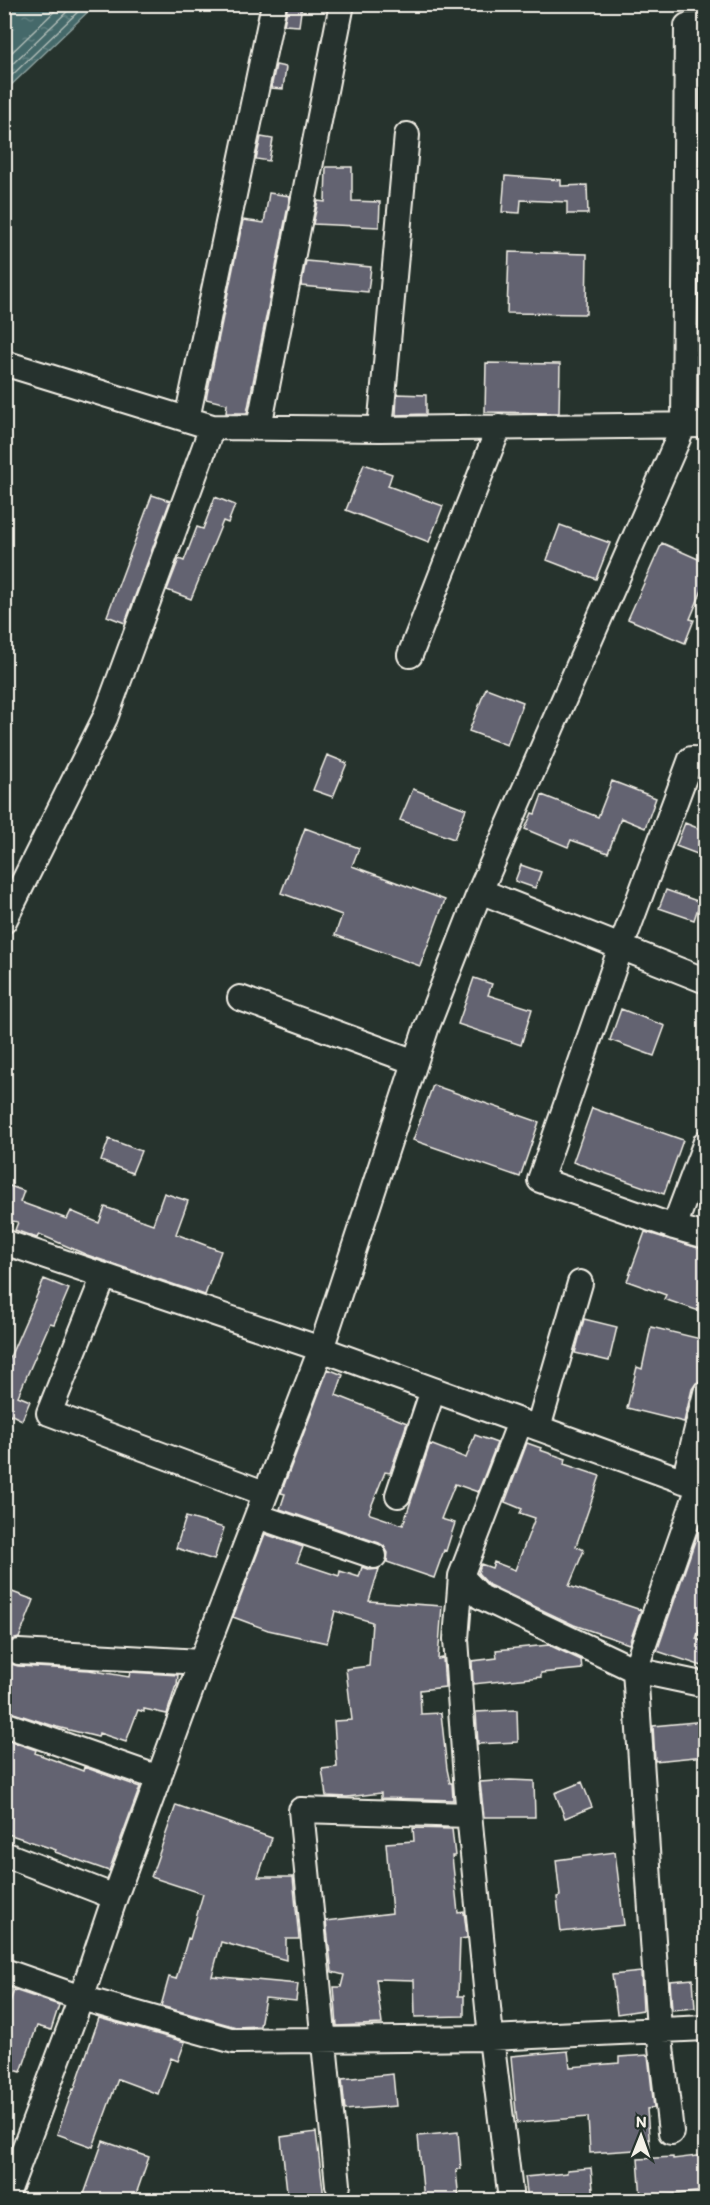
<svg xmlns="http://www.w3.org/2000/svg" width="710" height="2205" font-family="Itim,sans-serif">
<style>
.water{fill:url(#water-ripples);stroke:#8b9f9c;stroke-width:1.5}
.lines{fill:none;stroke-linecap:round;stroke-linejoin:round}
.shore{stroke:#aebbb6;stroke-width:1.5}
.building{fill:#646471;stroke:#f4f1e8;stroke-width:1.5}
.minor-casing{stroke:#f4f1e8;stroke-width:28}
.minor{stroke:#26332d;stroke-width:24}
</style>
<defs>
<pattern id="water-ripples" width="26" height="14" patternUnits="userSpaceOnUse" patternTransform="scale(1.5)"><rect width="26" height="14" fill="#45696a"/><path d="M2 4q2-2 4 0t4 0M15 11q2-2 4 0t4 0" fill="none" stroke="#607f7f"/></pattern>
</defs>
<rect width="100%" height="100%" fill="#26332d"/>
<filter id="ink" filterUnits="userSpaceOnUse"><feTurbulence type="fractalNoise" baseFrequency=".0167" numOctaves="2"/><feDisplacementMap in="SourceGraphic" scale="12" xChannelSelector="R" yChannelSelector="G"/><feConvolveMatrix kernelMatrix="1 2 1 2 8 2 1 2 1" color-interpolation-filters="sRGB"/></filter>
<g filter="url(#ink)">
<path class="water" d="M 5,4 L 95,4 L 95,5 L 5,91 Z"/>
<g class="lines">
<path class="shore" d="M 4,60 L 62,4
M 4,72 L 75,4
M 4,83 L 86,4"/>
</g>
<path class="building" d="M 288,4 L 302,4 L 299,26 L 284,25 Z
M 276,65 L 286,67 L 283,89 L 271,88 Z
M 261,137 L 273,139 L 269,161 L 256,159 Z
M 326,167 L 352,167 L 352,201 L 380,202 L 379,227 L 313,224 L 318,201 L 325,202 Z
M 505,176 L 561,180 L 561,186 L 587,185 L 588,214 L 567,214 L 567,202 L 521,200 L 520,213 L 502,212 Z
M 269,193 L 290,196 L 247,413 L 226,413 L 227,404 L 206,399 L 243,220 L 264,223 Z
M 509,252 L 587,254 L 586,314 L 507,313 Z
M 306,261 L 371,267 L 368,292 L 301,286 Z
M 486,363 L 560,364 L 559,413 L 485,412 Z
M 397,394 L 426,395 L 426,414 L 396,415 Z
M 364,464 L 392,474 L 388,486 L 443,506 L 429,542 L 346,510 Z
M 152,495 L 170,501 L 125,623 L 107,616 Z
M 215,497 L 235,505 L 228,523 L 223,521 L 191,599 L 167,590 L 179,559 L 184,561 L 197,527 L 203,529 Z
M 560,525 L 610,543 L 596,579 L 547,560 Z
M 662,543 L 705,562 L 705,583 L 690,619 L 694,620 L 685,643 L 628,619 Z
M 486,688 L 523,702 L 507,745 L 469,731 Z
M 327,755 L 347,763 L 333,797 L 313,790 Z
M 612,781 L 656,798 L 645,828 L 621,818 L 608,853 L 571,840 L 568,847 L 525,829 L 532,813 L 535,814 L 542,795 L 598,817 Z
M 413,789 L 466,809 L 454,839 L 400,820 Z
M 685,823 L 705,831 L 705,857 L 676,846 Z
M 305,828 L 359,848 L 352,866 L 445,900 L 420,966 L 335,935 L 342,915 L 281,893 Z
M 521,865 L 541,872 L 535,888 L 515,881 Z
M 666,890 L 700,902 L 694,920 L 659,908 Z
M 474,978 L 492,984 L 488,995 L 532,1009 L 521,1045 L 458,1024 Z
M 621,1009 L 665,1026 L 654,1056 L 610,1040 Z
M 433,1085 L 539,1122 L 520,1177 L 413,1140 Z
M 592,1108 L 683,1140 L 664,1194 L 573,1162 Z
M 109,1139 L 141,1151 L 132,1173 L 101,1161 Z
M 4,1184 L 24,1191 L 20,1202 L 67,1219 L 71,1211 L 99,1223 L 105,1207 L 153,1224 L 164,1193 L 188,1201 L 176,1234 L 221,1251 L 205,1295 L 87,1255 L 39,1234 L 37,1238 L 15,1230 L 18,1222 L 13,1221 L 10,1229 L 4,1228 Z
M 645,1232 L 705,1250 L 705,1313 L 664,1299 L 666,1295 L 627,1281 Z
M 44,1279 L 69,1289 L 54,1324 L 50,1323 L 18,1396 L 30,1401 L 22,1420 L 10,1414 L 4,1426 L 4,1371 Z
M 584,1319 L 617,1327 L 609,1361 L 575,1353 Z
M 651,1327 L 705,1340 L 705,1379 L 696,1383 L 692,1389 L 684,1422 L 627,1408 L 637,1367 L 642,1369 Z
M 328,1369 L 343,1375 L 336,1395 L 407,1423 L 390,1473 L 385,1472 L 369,1512 L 370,1514 L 403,1525 L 430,1444 L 466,1458 L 475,1435 L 497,1443 L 478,1492 L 455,1484 L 441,1519 L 455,1523 L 446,1551 L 444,1550 L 434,1578 L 387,1562 L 388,1553 L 384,1546 L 379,1543 L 280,1509 L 285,1494 L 281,1493 Z
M 527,1443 L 541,1448 L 540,1450 L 566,1459 L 564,1464 L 600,1476 L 576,1546 L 584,1550 L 569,1586 L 641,1610 L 629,1644 L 574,1625 L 489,1585 L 478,1573 L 481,1564 L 492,1568 L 494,1562 L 515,1570 L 535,1518 L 520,1513 L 522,1509 L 505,1502 Z
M 705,1512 L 705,1613 L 696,1639 L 705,1642 L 705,1667 L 657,1651 Z
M 186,1517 L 224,1528 L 214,1560 L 176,1548 Z
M 265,1534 L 303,1547 L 297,1562 L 339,1576 L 340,1571 L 359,1577 L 362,1567 L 370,1570 L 379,1569 L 369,1601 L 442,1606 L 438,1659 L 443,1658 L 445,1687 L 420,1690 L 421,1714 L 441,1713 L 447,1769 L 450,1783 L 452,1783 L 453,1800 L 381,1798 L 381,1793 L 347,1797 L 326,1796 L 322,1769 L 337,1767 L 334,1721 L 352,1720 L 346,1669 L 369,1666 L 372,1622 L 335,1611 L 327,1643 L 268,1630 L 233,1617 Z
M 4,1589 L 34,1600 L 19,1638 L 12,1640 L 7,1645 L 5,1651 L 6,1658 L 11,1664 L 18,1666 L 89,1670 L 129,1677 L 130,1672 L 178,1675 L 177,1685 L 175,1688 L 167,1714 L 144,1709 L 144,1712 L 138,1710 L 126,1742 L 99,1733 L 98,1737 L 57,1727 L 4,1710 Z
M 549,1645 L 581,1660 L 582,1669 L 541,1673 L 541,1677 L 473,1684 L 472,1661 L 497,1658 L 496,1650 Z
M 517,1710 L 518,1742 L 478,1744 L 476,1712 Z
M 705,1721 L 705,1756 L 655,1761 L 653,1726 Z
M 4,1739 L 36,1750 L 35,1753 L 83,1771 L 84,1767 L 140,1787 L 109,1871 L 55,1852 L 56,1850 L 8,1834 L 9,1830 L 4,1828 Z
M 510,1780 L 534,1781 L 535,1817 L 484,1817 L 480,1782 Z
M 582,1782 L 592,1807 L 565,1818 L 555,1793 Z
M 176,1805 L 272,1838 L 258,1877 L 293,1877 L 299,1939 L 286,1939 L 286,1960 L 221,1942 L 212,1976 L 298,1984 L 296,2001 L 265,1998 L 260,2026 L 236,2027 L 161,2006 L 169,1977 L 176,1979 L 188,1938 L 190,1939 L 203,1894 L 151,1877 Z
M 413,1828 L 452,1829 L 455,1856 L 452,1856 L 458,1913 L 464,1912 L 467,1936 L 467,1938 L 460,1939 L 458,1996 L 464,1996 L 464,2016 L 415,2017 L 414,1980 L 376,1979 L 382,2024 L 337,2026 L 334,1987 L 341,1987 L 344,1975 L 332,1972 L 326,1921 L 392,1913 L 386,1843 L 414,1841 Z
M 615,1852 L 624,1925 L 561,1932 L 557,1897 L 560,1896 L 556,1860 Z
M 641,1972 L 643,2010 L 617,2014 L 612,1975 Z
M 693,1979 L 695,2008 L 672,2010 L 670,1981 Z
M 14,1990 L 59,2005 L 51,2030 L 37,2026 L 21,2072 L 4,2067 L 4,2020 Z
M 99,2018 L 185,2042 L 178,2061 L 171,2058 L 158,2094 L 118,2079 L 93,2147 L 57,2134 L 73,2089 L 74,2090 Z
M 568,2051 L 570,2067 L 619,2063 L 619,2057 L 648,2055 L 654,2108 L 647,2109 L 650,2149 L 590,2153 L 588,2117 L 517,2123 L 511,2056 Z
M 393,2074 L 396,2106 L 345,2110 L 342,2079 Z
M 316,2132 L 324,2198 L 288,2200 L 281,2137 Z
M 458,2132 L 461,2169 L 456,2170 L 459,2200 L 424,2200 L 418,2136 Z
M 103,2141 L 149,2157 L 134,2200 L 82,2200 Z
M 705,2155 L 705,2191 L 641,2198 L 638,2159 L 673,2157 L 673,2159 Z
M 591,2168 L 594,2199 L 528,2200 L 525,2177 L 567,2173 L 567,2170 Z"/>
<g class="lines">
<g class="minor-casing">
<path id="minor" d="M 4,363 L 212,427 L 380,429 L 706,425
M 187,419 L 274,4
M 259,427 L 342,4
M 380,429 L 407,135
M 410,655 L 499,427
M 480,891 L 706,981
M 4,921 L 105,718 L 212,427
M 240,998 L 415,1062
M 706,1142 L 674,1227 L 706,1236
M 674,1227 L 540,1180 L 621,947 L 691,759 L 706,760
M 4,1242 L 321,1349 L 706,1489
M 104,1276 L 49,1413 L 264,1493
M 538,1428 L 580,1283
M 684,1481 L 706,1393
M 398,1495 L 433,1390
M 257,1516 L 374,1556
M 461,1576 L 481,1597 L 635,1670 L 706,1685
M 19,1652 L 201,1662
M 4,1724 L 159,1778
M 4,1854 L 115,1897
M 4,1971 L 81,1998 L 234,2041 L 491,2038 L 706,2028
M 671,2132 L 659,2030 L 635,1670 L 699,1487
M 338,2185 L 301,1810 L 469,1815
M 5,2200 L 81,1998 L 115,1897 L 201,1662 L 321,1349 L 426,1029 L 480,891 L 684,425 L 687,26 L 706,25
M 511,2200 L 491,2038 L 467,1793 L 456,1639 L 461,1576 L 520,1422"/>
</g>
<use href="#minor" class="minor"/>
</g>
</g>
<rect width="710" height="2205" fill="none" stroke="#26332d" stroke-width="24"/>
<rect x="12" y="12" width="686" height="2181" fill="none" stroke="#f4f1e8" stroke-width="2" filter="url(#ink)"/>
<g transform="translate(641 2136) rotate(1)" stroke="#26332d" stroke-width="4.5" paint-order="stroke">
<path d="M0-4.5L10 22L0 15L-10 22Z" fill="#f4f1e8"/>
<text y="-9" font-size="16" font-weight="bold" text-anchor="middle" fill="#f4f1e8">N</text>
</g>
</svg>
